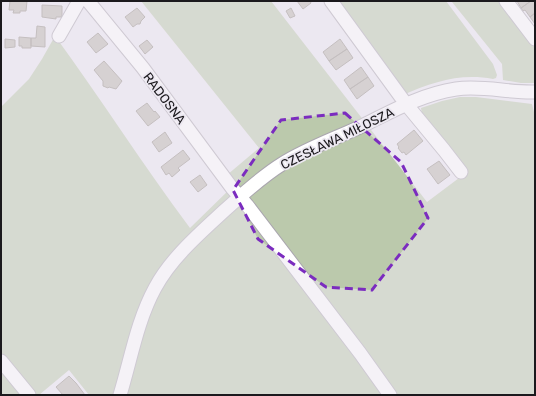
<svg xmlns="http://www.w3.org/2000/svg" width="536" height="396" font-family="Rubik,sans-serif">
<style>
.green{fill:#bbc9ac}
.building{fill:#bbb6ad;stroke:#938e85}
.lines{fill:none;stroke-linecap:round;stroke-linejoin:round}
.minor-casing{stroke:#aaa6af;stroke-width:15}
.minor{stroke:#fff;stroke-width:13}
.marked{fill:none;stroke:#7b2cbf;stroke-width:3;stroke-dasharray:8 5;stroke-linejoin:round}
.labels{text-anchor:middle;stroke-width:3.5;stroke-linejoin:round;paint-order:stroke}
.street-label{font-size:13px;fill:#1b191d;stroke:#ece8f1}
</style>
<rect width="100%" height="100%" fill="#ece8f1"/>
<path class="green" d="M 141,1 L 271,1 L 427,202 L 459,178 L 422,114 L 421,108 L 442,101 L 460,97 L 476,97 L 532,104 L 535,116 L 535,395 L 89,395 L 69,370 L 39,395 L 1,395 L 1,107 L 29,79 L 42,59 L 55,36 C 101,99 143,165 190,228 L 234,185 L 227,175 L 259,148 Z
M 335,1 L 446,1 L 493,64 L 497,75 L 496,78 L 493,79 C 460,73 433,82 403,95 Z
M 453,1 L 499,1 L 535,48 L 535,83 L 521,83 L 503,80 L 502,64 L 452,2 Z"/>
<path class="building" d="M 10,1 L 27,1 L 26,11 L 20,11 L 20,13 L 13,13 L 14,10 L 9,10 Z
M 297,1 L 310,1 L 311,3 L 303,9 Z
M 517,1 L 531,1 L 521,8 Z
M 531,1 L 535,1 L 535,13 L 530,17 L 525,10 L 523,11 L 521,8 Z
M 42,5 L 62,6 L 62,17 L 56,17 L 56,19 L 42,17 Z
M 137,8 L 145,17 L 141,21 L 140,24 L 137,24 L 133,27 L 125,17 Z
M 291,8 L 295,16 L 290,18 L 286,11 Z
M 535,13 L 535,24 L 530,17 Z
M 37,26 L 45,27 L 45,47 L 31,46 L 31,38 L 36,38 Z
M 98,33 L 108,44 L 96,53 L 87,42 Z
M 19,37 L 31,38 L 31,48 L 22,48 L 22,46 L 19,46 Z
M 5,39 L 15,40 L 15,47 L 5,48 Z
M 340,39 L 347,49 L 329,61 L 323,52 Z
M 147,40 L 153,47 L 145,54 L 139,46 Z
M 347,49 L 353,58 L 336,70 L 329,61 Z
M 104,61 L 122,81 L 116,89 L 109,87 L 108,88 L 103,86 L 103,81 L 94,70 Z
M 361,67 L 368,77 L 350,89 L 344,80 Z
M 368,77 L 374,86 L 357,99 L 350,89 Z
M 147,103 L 154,112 L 155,111 L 160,117 L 148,126 L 136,111 Z
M 414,130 L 423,141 L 406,155 L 404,152 L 402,153 L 398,148 L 399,147 L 397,144 Z
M 165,132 L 172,143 L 159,152 L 152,142 Z
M 183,150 L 190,159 L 178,168 L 180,170 L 172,177 L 169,173 L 166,175 L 161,167 Z
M 439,161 L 450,175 L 438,184 L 427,169 Z
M 200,175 L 207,185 L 198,192 L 190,182 Z
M 69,376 L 76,383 L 85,395 L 63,395 L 56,387 Z"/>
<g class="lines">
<g class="minor-casing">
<path id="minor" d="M 88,1 L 143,68 L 232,188 L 247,205 L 360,353 L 390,395
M 331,1 L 406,104 L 444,150 L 461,172
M 506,1 L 535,39
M 59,36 L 79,1
M 1,361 L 29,395
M 120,395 C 131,359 137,321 155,288 C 171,258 200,233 225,210 C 243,194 261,177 282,164 C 307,148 337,138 364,125 C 394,110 423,94 456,89 C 481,85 510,93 535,92"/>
</g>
<use href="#minor" class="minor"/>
</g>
<path d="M0 0H536V396H0ZM 345,113 L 401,162 L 428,218 L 372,290 L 326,287 L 258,239 L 233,190 L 281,120 Z" fill="#ece8f1" fill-opacity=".55" fill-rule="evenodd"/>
<path class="marked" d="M 345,113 L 401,162 L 428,218 L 372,290 L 326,287 L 258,239 L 233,190 L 281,120 Z"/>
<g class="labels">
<g class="street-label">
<text transform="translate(165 98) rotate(53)" y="5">RADOSNA</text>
<text transform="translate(337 138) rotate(-26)" y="5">CZESŁAWA MIŁOSZA</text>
</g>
</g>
<rect width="536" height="396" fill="none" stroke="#1b191d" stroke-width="4"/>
</svg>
